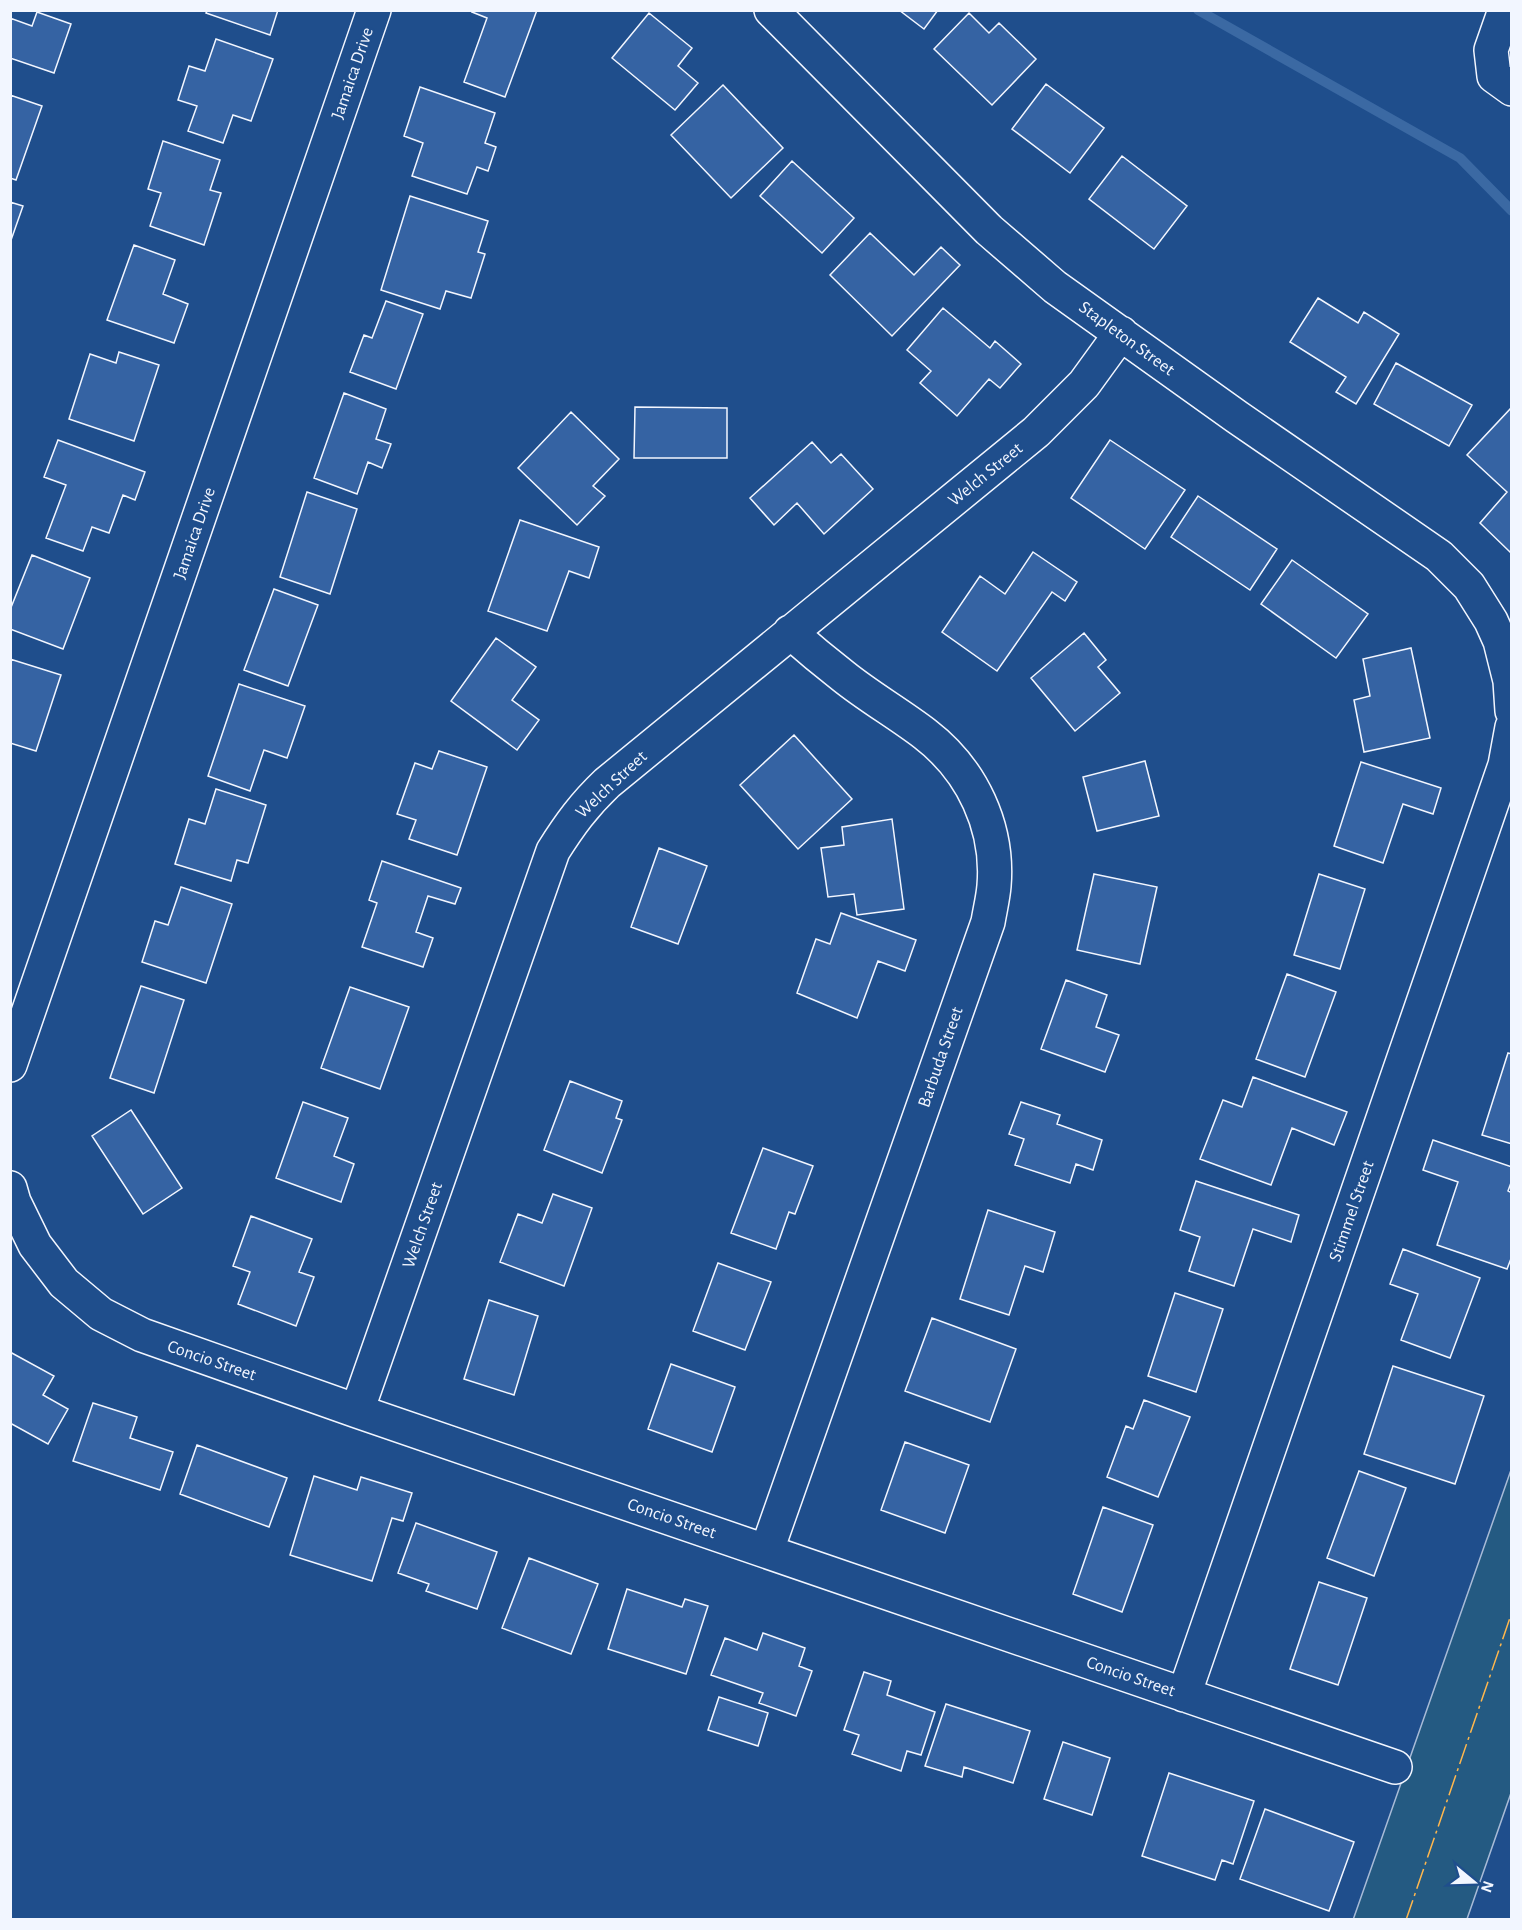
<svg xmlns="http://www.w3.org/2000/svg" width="1522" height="1930" font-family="'Alegreya Sans',sans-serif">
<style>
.green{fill:#245a82;stroke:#a8bbd7;stroke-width:1.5}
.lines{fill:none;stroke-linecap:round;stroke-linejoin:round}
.stream{stroke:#3b69a3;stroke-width:10}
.building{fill:#3563a3;stroke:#f2f6ff;stroke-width:1.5}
.minor-casing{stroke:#f2f6ff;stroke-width:36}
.minor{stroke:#1f4e8c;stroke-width:33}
.power{stroke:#ffb74d;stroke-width:1.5;stroke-dasharray:21 4.5 3 4.5;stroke-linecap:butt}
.labels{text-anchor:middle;stroke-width:4.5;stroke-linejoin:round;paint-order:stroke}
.street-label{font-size:18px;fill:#f2f6ff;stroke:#1f4e8c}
</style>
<rect width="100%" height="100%" fill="#1f4e8c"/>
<path class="green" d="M 1511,1470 L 1511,1793 L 1467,1919 L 1353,1920 Z"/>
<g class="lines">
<path class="stream" d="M 1198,10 L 1460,158 L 1512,211"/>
</g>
<path class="building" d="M 207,10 L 278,10 L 270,35 L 206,13 Z
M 473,10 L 537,10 L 505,97 L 464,82 L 487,18 L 472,12 Z
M 899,10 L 938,10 L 924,29 Z
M 37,12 L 71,24 L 54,73 L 10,58 L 10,18 L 32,26 Z
M 649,13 L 692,48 L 678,66 L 698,83 L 675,110 L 612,58 Z
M 969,13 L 989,33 L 999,23 L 1036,59 L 992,105 L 934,49 Z
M 216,39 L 273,59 L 251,121 L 233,115 L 223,143 L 188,131 L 197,106 L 178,100 L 189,66 L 205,71 Z
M 1046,84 L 1104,128 L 1070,173 L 1012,129 Z
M 723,85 L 783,148 L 731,198 L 671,135 Z
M 420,87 L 495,113 L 485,143 L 496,147 L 488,171 L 477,167 L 467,194 L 412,176 L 423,143 L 404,136 Z
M 10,95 L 42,106 L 16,180 L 10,178 Z
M 163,141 L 220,160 L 210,190 L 221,193 L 204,245 L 150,226 L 161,193 L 148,189 Z
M 1122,156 L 1187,206 L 1154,249 L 1089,199 Z
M 792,161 L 854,218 L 822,253 L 760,196 Z
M 410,196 L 488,221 L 478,252 L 485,254 L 471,298 L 446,291 L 440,309 L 381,290 Z
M 10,202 L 23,206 L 10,243 Z
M 870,233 L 914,275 L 941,247 L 960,265 L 892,336 L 830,275 Z
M 134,245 L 175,260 L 163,294 L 188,304 L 174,343 L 107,320 Z
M 1318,298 L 1358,323 L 1364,312 L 1399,334 L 1356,404 L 1336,392 L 1346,377 L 1290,342 Z
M 386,301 L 423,314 L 396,389 L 350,372 L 364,335 L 372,338 Z
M 943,308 L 990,348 L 995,341 L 1021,364 L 1000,388 L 989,379 L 957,416 L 920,383 L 931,371 L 907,350 Z
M 119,352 L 159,365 L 134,441 L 69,419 L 90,354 L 116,363 Z
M 1396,363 L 1472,405 L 1449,446 L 1374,404 Z
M 344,393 L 386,409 L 376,439 L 391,444 L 382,468 L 368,462 L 357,494 L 314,478 Z
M 635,407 L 727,408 L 727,458 L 634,458 Z
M 1512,407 L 1512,550 L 1510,552 L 1480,523 L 1507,492 L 1467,455 Z
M 571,412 L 619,459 L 593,486 L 605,496 L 577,525 L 518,468 Z
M 58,440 L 145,472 L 135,500 L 123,495 L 109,533 L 92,527 L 83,551 L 46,538 L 66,485 L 44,477 Z
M 1110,440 L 1185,490 L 1145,549 L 1071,498 Z
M 812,442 L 831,463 L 841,454 L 873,489 L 824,534 L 797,503 L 774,525 L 750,498 Z
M 307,492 L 357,509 L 330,594 L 280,577 Z
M 1198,496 L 1277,549 L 1250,590 L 1171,537 Z
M 520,520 L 599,547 L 589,578 L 569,571 L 547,631 L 488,611 Z
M 1033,552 L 1077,582 L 1065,601 L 1052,592 L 997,671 L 942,632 L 980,576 L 1005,594 Z
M 32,555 L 90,578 L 63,649 L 10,629 L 10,610 Z
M 1292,560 L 1368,614 L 1336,658 L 1261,604 Z
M 274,589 L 318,605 L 288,686 L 244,670 Z
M 1084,633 L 1106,660 L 1098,667 L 1120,693 L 1075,731 L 1031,678 Z
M 496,638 L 536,667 L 512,700 L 539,720 L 517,750 L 451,701 Z
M 1411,648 L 1430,738 L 1364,752 L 1354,700 L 1370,696 L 1363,659 Z
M 10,659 L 61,675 L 36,751 L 10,743 Z
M 239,684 L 305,706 L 287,758 L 264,750 L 250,791 L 208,776 Z
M 794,735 L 852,799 L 798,849 L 740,785 Z
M 439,751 L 487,767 L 457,855 L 409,839 L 416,820 L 397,814 L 415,763 L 432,769 Z
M 1145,761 L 1159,816 L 1097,831 L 1083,777 Z
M 1361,762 L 1441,788 L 1433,814 L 1403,804 L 1383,863 L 1334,846 Z
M 216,789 L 266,805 L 248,863 L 237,860 L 231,881 L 175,864 L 189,819 L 205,824 Z
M 892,819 L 904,909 L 857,915 L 854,894 L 828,897 L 821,848 L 844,845 L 842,827 Z
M 659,848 L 707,866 L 678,944 L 631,927 Z
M 382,861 L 461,888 L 455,904 L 428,896 L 416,932 L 433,938 L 423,967 L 362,947 L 377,903 L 369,900 Z
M 1094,874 L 1157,887 L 1140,964 L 1077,950 Z
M 1319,874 L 1365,889 L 1340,969 L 1294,955 Z
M 181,887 L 232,904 L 206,983 L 142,962 L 155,921 L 168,925 Z
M 841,913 L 916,940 L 905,971 L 878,961 L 857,1018 L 797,993 L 816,939 L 830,944 Z
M 1287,974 L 1336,992 L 1305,1077 L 1256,1059 Z
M 1066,980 L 1107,995 L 1096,1027 L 1119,1035 L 1105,1072 L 1041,1049 Z
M 141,986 L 184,1000 L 154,1093 L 110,1078 Z
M 350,987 L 409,1007 L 380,1089 L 321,1068 Z
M 1508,1053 L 1512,1054 L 1512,1144 L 1482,1135 Z
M 1253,1077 L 1347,1112 L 1334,1145 L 1292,1128 L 1271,1185 L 1200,1159 L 1223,1100 L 1242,1107 Z
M 570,1081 L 622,1101 L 616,1118 L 622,1120 L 602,1173 L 544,1150 Z
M 303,1102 L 348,1118 L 334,1156 L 354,1164 L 341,1202 L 276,1178 Z
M 1021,1102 L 1060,1115 L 1057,1124 L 1102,1140 L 1093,1170 L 1076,1164 L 1070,1183 L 1015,1165 L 1024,1139 L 1009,1134 Z
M 131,1110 L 182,1188 L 143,1214 L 92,1136 Z
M 1433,1140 L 1512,1167 L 1512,1180 L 1508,1191 L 1512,1193 L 1512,1256 L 1507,1269 L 1437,1245 L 1458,1182 L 1423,1170 Z
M 763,1148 L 813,1166 L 795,1214 L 789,1212 L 776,1249 L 731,1233 Z
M 1196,1181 L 1299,1215 L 1291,1242 L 1253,1229 L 1234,1286 L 1189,1271 L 1200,1237 L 1180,1230 Z
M 553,1194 L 592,1208 L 564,1286 L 500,1262 L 518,1214 L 542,1223 Z
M 988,1210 L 1055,1232 L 1043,1272 L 1025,1266 L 1009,1315 L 960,1299 Z
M 251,1216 L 312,1239 L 299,1272 L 314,1277 L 296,1326 L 238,1304 L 250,1272 L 233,1266 Z
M 1403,1249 L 1480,1278 L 1450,1358 L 1401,1340 L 1418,1294 L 1390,1284 Z
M 718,1263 L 771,1282 L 745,1350 L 693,1331 Z
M 1175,1293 L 1223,1309 L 1196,1392 L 1148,1376 Z
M 489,1300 L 538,1316 L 514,1395 L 464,1379 Z
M 932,1318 L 1016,1349 L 990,1422 L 905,1391 Z
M 10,1352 L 54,1376 L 43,1395 L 68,1409 L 48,1444 L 10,1423 Z
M 671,1364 L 735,1387 L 712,1452 L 648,1429 Z
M 1393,1366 L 1484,1396 L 1455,1484 L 1364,1454 Z
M 1144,1400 L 1190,1417 L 1158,1497 L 1107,1477 L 1126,1426 L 1133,1429 Z
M 93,1403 L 137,1417 L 130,1438 L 173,1452 L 160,1490 L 73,1461 Z
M 905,1442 L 969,1465 L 945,1533 L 881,1510 Z
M 197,1445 L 287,1478 L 269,1527 L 180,1494 Z
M 1359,1471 L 1406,1488 L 1374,1576 L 1327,1558 Z
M 314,1476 L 357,1490 L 361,1477 L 412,1493 L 403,1521 L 392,1518 L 372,1581 L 290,1555 Z
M 1103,1507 L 1153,1525 L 1122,1612 L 1073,1594 Z
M 416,1523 L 497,1552 L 477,1609 L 426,1591 L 429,1584 L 398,1573 Z
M 529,1558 L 598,1584 L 571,1654 L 502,1628 Z
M 1319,1582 L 1367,1598 L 1338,1685 L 1290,1669 Z
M 627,1589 L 682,1607 L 685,1599 L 708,1606 L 686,1674 L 608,1649 Z
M 763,1633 L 805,1648 L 799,1666 L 812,1671 L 796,1716 L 759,1703 L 763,1693 L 711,1675 L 725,1638 L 757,1650 Z
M 864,1672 L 891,1681 L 887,1695 L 935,1712 L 921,1755 L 907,1751 L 901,1771 L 852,1754 L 859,1735 L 844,1730 Z
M 719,1697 L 768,1713 L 758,1746 L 708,1730 Z
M 946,1704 L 1030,1731 L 1013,1783 L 964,1767 L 962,1777 L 925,1766 Z
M 1063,1742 L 1110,1758 L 1092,1815 L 1044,1799 Z
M 1169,1773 L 1254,1801 L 1233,1864 L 1222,1860 L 1215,1880 L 1142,1856 Z
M 1265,1809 L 1354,1842 L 1329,1911 L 1240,1879 Z"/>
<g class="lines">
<g class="minor-casing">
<path id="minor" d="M 771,10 L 989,230 L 1055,287 L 1237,417 L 1439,556 L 1469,586 L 1491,621 L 1500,641 L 1510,681 L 1512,711
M 1505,10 L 1491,50 L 1494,76 L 1512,89
M 10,1065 L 374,10
M 10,1188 L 14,1202 L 35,1245 L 64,1283 L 101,1314 L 142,1335 L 357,1411 L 1395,1767
M 357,1411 L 553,851 C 570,824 584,805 607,783 L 1036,432 L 1084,384 L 1121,333
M 767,1550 L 988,922 C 990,910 993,898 994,886 C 999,827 972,770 925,734 C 899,714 869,697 843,676 C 825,662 807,647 790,632
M 1184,1695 L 1505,765 L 1512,727"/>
</g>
<use href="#minor" class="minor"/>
<path class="power" d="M 1406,1920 L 1512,1612"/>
</g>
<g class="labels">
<g class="street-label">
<text transform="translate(352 73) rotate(-71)" y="6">Jamaica Drive</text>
<text transform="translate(1127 338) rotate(36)" y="6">Stapleton Street</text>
<text transform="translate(985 474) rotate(-39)" y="6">Welch Street</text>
<text transform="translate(194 533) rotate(-71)" y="6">Jamaica Drive</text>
<text transform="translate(611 784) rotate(-43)" y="6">Welch Street</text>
<text transform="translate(940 1057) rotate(-71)" y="6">Barbuda Street</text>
<text transform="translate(1351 1211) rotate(-71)" y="6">Stimmel Street</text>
<text transform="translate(422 1225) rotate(-71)" y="6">Welch Street</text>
<text transform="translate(212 1360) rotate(19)" y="6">Concio Street</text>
<text transform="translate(672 1518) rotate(19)" y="6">Concio Street</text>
<text transform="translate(1131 1676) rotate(19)" y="6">Concio Street</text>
</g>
</g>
<rect width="1522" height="1930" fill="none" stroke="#f2f6ff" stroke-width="24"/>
<g transform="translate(1474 1882) rotate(109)" stroke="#1f4e8c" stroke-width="4.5" paint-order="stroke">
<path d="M0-4.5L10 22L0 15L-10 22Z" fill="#f2f6ff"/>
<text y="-9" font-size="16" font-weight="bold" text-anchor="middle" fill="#f2f6ff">N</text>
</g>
</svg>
